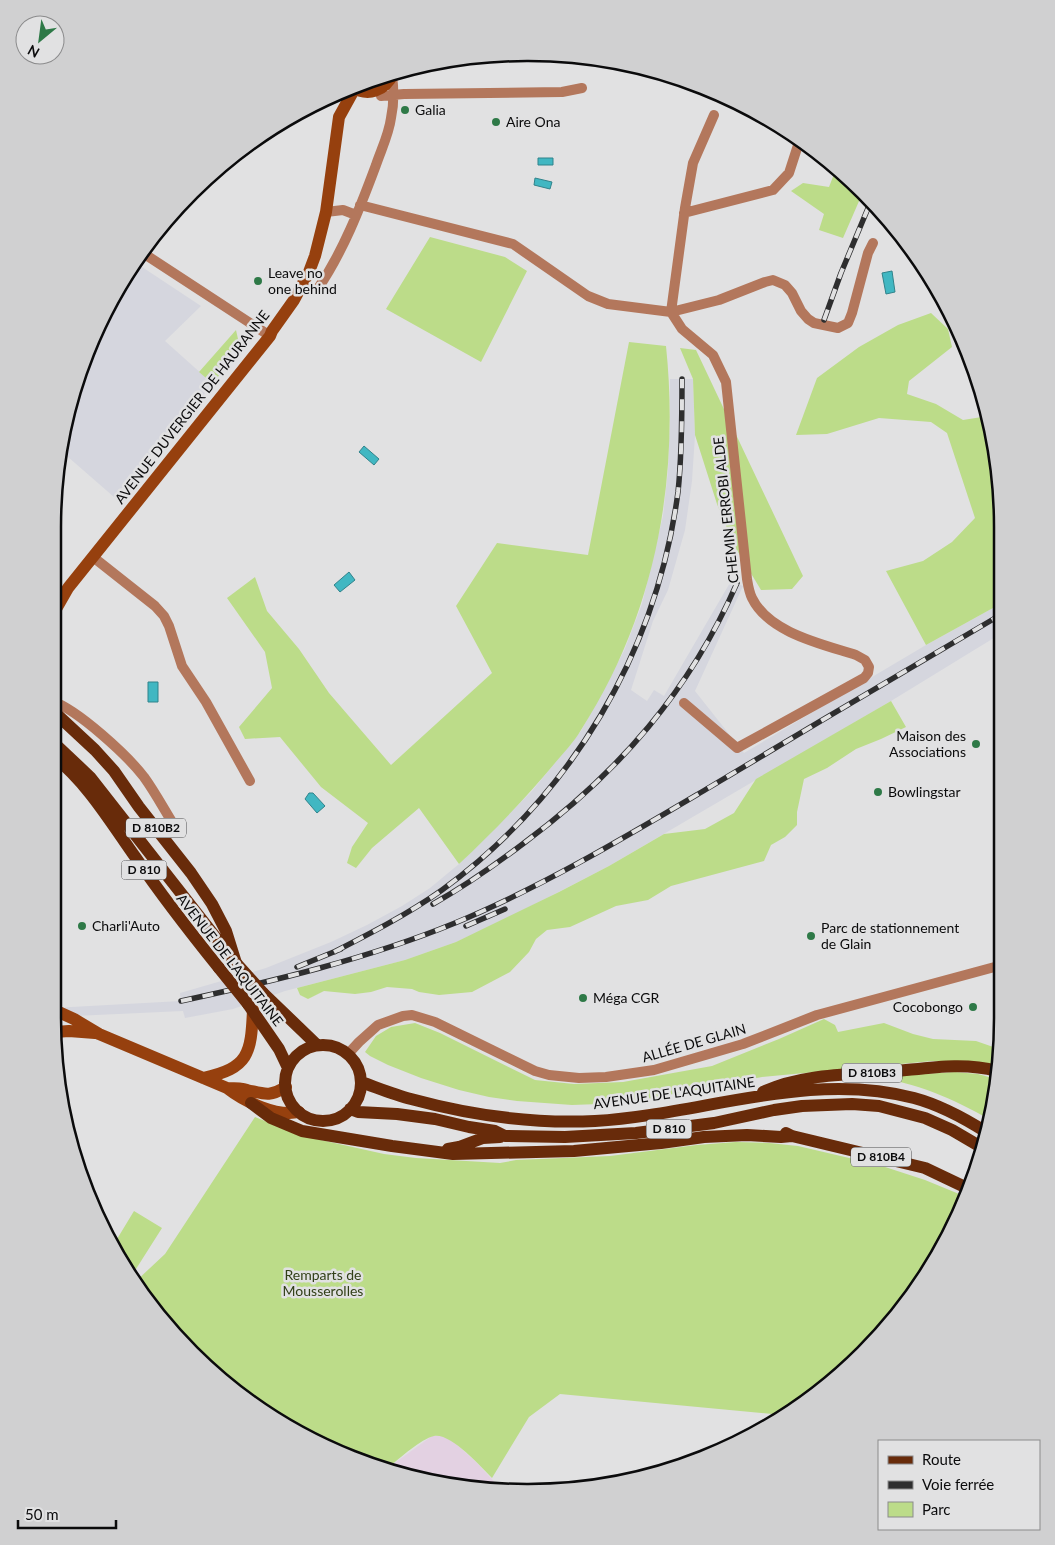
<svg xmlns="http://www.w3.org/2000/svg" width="1055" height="1545" font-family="Lato,sans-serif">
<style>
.built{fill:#d5d6de}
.education{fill:#e3d1e2}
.green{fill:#bcdc89}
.water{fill:#41b7c2;stroke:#31838b}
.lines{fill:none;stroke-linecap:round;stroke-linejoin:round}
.street{stroke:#b3775c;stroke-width:10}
.secondary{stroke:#96400e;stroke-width:12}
.primary{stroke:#682b0a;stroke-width:12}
.rail-casing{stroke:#2e2e2f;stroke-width:5.5}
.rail{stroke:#e1e1e2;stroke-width:4;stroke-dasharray:11;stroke-linecap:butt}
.primary-bridge{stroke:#682b0a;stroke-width:12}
.poi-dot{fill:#2e7947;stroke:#e1e1e2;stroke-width:2}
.labels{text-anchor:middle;stroke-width:5;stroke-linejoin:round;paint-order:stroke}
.shield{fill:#e1e1e2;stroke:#4b4b4c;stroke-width:1}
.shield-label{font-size:12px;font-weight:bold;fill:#0b0b0c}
.poi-label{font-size:14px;fill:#0b0b0c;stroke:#e1e1e2;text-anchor:start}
.street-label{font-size:14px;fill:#0b0b0c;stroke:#e1e1e2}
.park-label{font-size:14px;fill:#313f17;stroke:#e1e1e2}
.rim{fill:none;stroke:#0b0b0c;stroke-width:2.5}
</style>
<rect width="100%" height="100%" fill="#e1e1e2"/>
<path class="built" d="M 139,265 L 201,306 L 165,341 L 213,384 L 114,497 L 60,450 L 62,435 L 102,317 Z
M 670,379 L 693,379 L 695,435 L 692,481 L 685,530 L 668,590 L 653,621 L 631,690 L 647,701 L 654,690 L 664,696 L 731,581 L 743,586 L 695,691 L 744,753 L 926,645 L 1002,603 L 1002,633 L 891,701 L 609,866 L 508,918 L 456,942 L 405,960 L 285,991 L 233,1009 L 185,1018 L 183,1011 L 53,1017 L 53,1008 L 181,1001 L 180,993 L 266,968 L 331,942 L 367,925 L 402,906 L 430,888 L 459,864 L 532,791 L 581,731 L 624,651 L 642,604 L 663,516 L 668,471 L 670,423 Z"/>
<path class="education" d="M 432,1436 L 444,1436 L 454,1442 L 476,1462 L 503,1491 L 496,1491 L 389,1467 Z
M 530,1483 L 540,1485 L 556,1488 L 516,1490 Z"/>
<path class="green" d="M 836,169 L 863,192 L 843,238 L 819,230 L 824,214 L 791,191 L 803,183 L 829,187 Z
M 430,237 L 505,257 L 527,271 L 481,362 L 386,309 Z
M 931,313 L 948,329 L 952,347 L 909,381 L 907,394 L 936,404 L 963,420 L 988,416 L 993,435 L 1002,527 L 1002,603 L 926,645 L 886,571 L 923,561 L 952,542 L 975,518 L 947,433 L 931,422 L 879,418 L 827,434 L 796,435 L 817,378 L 859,347 L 898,325 Z
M 236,330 L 238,339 L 215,383 L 213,384 L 199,372 Z
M 629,342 L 666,346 C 680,481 655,615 581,730 C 574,742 564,752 555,763 C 525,799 493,832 459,864 L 419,808 L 372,848 L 356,868 L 347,863 L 352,847 L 368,823 L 321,787 L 280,737 L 245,739 L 239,727 L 272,688 L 265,652 L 227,598 L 255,577 L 267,611 L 299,649 L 329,693 L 391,765 L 492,673 L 456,606 L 497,543 L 588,555 Z
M 680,348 L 696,350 L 803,576 L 792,589 L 761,590 L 735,547 L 717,504 L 695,435 L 693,379 Z
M 891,701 L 906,727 L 881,739 L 856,749 L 827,768 L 804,779 L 797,812 L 797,825 L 785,837 L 771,845 L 764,861 L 671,886 L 648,900 L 616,906 L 570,927 L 547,930 L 536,939 L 529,952 L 510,972 L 472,992 L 439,995 L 419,992 L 412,989 L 387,987 L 371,992 L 355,994 L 324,991 L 308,999 L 300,995 L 297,988 L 405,960 L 456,942 L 559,892 L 609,866 L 664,834 L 705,829 L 734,813 L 756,779 Z
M 824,1019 L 835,1025 L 838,1032 L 884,1023 L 913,1034 L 933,1039 L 976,1041 L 999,1049 L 998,1065 L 932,1061 L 762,1077 L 626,1103 L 572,1105 L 517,1101 L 489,1097 L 459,1090 L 421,1078 L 388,1065 L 370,1056 L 365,1052 L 376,1036 L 391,1027 L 415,1023 L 440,1033 L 535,1080 L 574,1084 L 623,1082 L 712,1066 L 779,1039 Z
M 955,1072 L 978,1074 L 996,1079 L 993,1110 L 990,1120 C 955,1099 914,1082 874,1077 Z
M 255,1117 L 285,1129 L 312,1138 L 384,1154 L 416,1158 L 500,1163 L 516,1160 L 610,1156 L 697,1145 L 736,1142 L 769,1143 L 798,1146 L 879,1165 L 925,1180 L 964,1196 L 953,1228 L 864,1353 L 783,1415 L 560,1394 L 529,1417 L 492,1478 C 480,1466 451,1433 434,1436 C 421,1439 400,1458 389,1467 L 346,1456 L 238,1394 L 134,1283 L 165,1254 Z
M 134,1211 L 162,1228 L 136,1269 L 123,1261 L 114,1244 Z"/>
<path class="water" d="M 538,158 L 553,158 L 553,165 L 538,165 Z
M 535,178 L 552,182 L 550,189 L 534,185 Z
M 892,271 L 895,292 L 886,294 L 882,273 Z
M 364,446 L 379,459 L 374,465 L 359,452 Z
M 349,572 L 355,580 L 340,592 L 334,585 Z
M 148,682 L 158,682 L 158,702 L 148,702 Z
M 309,793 L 313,793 L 325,806 L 317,813 L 305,799 Z"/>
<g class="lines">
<path class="street" d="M 381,96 L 404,94 L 562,92 L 582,88
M 360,205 L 513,244 L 588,296 L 608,304 L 671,312 L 719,300 L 765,282 L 773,280 L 785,285 L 792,293 L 801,311 L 808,319 L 814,323 L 838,328 L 848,323 L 852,313 L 868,253 L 873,243
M 326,212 L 343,210 L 356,215
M 684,213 L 773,190 L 789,173 L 800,139
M 146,255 L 270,336
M 317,290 C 343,252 360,208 376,165 C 381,150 389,134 391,118 C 394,104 394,90 392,76
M 671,312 L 682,329 L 713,355 L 726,382 L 747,579 C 748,585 749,592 752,598 C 769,633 822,644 856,655 L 865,660 L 869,667 L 868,673 L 864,678 L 737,748 L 684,703
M 671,312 L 685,208 L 693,163 L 714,115
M 93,557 L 155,606 L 164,616 L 169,626 L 182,666 L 206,702 L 250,781
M 52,701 C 78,710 127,755 144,777 C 157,795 167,815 179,833
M 348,1054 L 359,1042 L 378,1025 L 403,1016 L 412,1015 L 435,1022 L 535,1071 L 549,1075 L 579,1078 L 606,1077 L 654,1070 L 743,1044 L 817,1015 L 1002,965"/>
<path class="secondary" d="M 352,87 C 368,97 385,91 393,74
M 52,616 L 68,588 L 270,336 L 272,331 L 294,300 L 309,272 L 315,256 L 326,212 L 339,117 L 355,88
M 52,1009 L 74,1019 L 99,1034 L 227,1088 C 245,1102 276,1117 299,1112
M 55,1032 L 69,1031 L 95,1033
M 203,1078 C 249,1068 251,1054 253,1010
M 227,1088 C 234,1088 241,1088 247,1090 C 265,1094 269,1097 286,1087"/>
<path class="primary" d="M 52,710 L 95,750 L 114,771 L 139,807 L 191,873 L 212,904 L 226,931 L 236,963
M 52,741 L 90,777 L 231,957
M 52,755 C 87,782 111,823 136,858 C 162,896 190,932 219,968
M 263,993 L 317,1045
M 248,1004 L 279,1049 L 288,1068
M285 1083a38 38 0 1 1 76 0a38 38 0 1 1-76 0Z
M 361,1082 C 378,1088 395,1095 411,1099 C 470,1115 534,1124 595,1121 C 701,1115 808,1070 914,1098 C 940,1105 964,1118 986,1132
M 763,1092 C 801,1074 846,1075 887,1072 C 924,1069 961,1061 997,1071
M 251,1103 L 271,1118 L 302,1131 L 392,1146 L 453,1154 L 574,1151 L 661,1143 L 704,1137 L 747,1135 L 781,1137 L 792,1136
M 350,1109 L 358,1112 L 397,1114 L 435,1119 L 469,1127 L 495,1131 L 505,1136 L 565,1137 L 636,1133 L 714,1123 L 774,1110 L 802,1106 L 852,1104 L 879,1106 L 925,1118 L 952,1130 L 981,1147
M 786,1133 L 792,1136 L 925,1168 L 967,1188
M 448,1149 L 459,1147 L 483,1138 L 500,1137"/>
<g class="rail-casing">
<path id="rail" d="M 824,320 L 841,273 L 871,201
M 433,904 C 465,886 495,865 524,843 C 618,773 690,691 737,583
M 466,926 L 505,909
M 334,952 C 371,933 408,914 442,890 C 572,795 657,651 678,492 C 682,455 682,417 682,379
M 297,967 L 341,949
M 181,1001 C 274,981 367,959 455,923 C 544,886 627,836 710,787 C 807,729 905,671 1002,614"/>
</g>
<use href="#rail" class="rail"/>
<path class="primary-bridge" d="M 236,963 L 263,993
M 219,968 L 248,1004"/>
</g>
<g class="poi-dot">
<circle cx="405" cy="110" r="5"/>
<circle cx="496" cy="122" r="5"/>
<circle cx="258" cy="281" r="5"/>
<circle cx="976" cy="744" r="5"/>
<circle cx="878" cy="792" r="5"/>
<circle cx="82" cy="926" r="5"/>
<circle cx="811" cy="936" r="5"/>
<circle cx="583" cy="998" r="5"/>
<circle cx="973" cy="1007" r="5"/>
</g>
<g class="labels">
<g class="shield">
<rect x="126" y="818.5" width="60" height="19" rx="4"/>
<rect x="121.5" y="860.5" width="45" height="19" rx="4"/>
<rect x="842" y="1063.5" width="60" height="19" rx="4"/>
<rect x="646.5" y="1119.5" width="45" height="19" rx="4"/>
<rect x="851" y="1147.5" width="60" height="19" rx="4"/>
</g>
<g class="shield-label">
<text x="156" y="832">D 810B2</text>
<text x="144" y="874">D 810</text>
<text x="872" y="1077">D 810B3</text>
<text x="669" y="1133">D 810</text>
<text x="881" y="1161">D 810B4</text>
</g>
<g class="poi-label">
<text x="415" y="115">Galia</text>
<text x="506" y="127">Aire Ona</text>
<text x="268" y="278">Leave no<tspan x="268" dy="16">one behind</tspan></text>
<text x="966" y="741" text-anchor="end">Maison des<tspan x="966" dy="16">Associations</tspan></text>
<text x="888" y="797">Bowlingstar</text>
<text x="92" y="931">Charli'Auto</text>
<text x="821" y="933">Parc de stationnement<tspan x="821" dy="16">de Glain</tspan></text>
<text x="593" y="1003">Méga CGR</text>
<text x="963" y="1012" text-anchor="end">Cocobongo</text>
</g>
<g class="street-label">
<text transform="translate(192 407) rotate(-52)" y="5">AVENUE DUVERGIER DE HAURANNE</text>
<text transform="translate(726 510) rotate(-96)" y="5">CHEMIN ERROBI ALDE</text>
<text transform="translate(230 960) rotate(52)" y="5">AVENUE DE L'AQUITAINE</text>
<text transform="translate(694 1043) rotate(-16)" y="5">ALLÉE DE GLAIN</text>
<text transform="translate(674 1093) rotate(-8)" y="5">AVENUE DE L'AQUITAINE</text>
</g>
<g class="park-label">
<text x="323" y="1280">Remparts de<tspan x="323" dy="16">Mousserolles</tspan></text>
</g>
</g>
<path d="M0 0H1055V1545H0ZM527 61H528A466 466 0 0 1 994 527V1018A466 466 0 0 1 528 1484H527A466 466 0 0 1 61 1018V527A466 466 0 0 1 527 61Z" fill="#d0d0d1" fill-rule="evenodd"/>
<path class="rim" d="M527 61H528A466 466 0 0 1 994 527V1018A466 466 0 0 1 528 1484H527A466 466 0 0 1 61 1018V527A466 466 0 0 1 527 61Z"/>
<rect x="878" y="1440" width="162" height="90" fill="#e1e1e2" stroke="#8b8b8c"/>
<rect x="888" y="1456" width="25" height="8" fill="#682b0a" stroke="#8b8b8c"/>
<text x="922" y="1465" font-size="15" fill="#0b0b0c">Route</text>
<rect x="888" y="1481" width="25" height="8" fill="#2e2e2f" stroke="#8b8b8c"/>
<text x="922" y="1490" font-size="15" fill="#0b0b0c">Voie ferrée</text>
<rect x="888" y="1502" width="25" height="15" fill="#bcdc89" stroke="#8b8b8c"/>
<text x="922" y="1515" font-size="15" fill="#0b0b0c">Parc</text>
<g transform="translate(40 40) rotate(209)"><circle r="24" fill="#e1e1e2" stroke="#8b8b8c"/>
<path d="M0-4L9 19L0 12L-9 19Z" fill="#2e7947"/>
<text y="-8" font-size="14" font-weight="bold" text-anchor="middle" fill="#0b0b0c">N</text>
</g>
<path d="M18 1520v8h98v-8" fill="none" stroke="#0b0b0c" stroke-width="2.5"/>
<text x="25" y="1520" font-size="15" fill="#0b0b0c" stroke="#e1e1e2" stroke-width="4" paint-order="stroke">50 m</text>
</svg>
